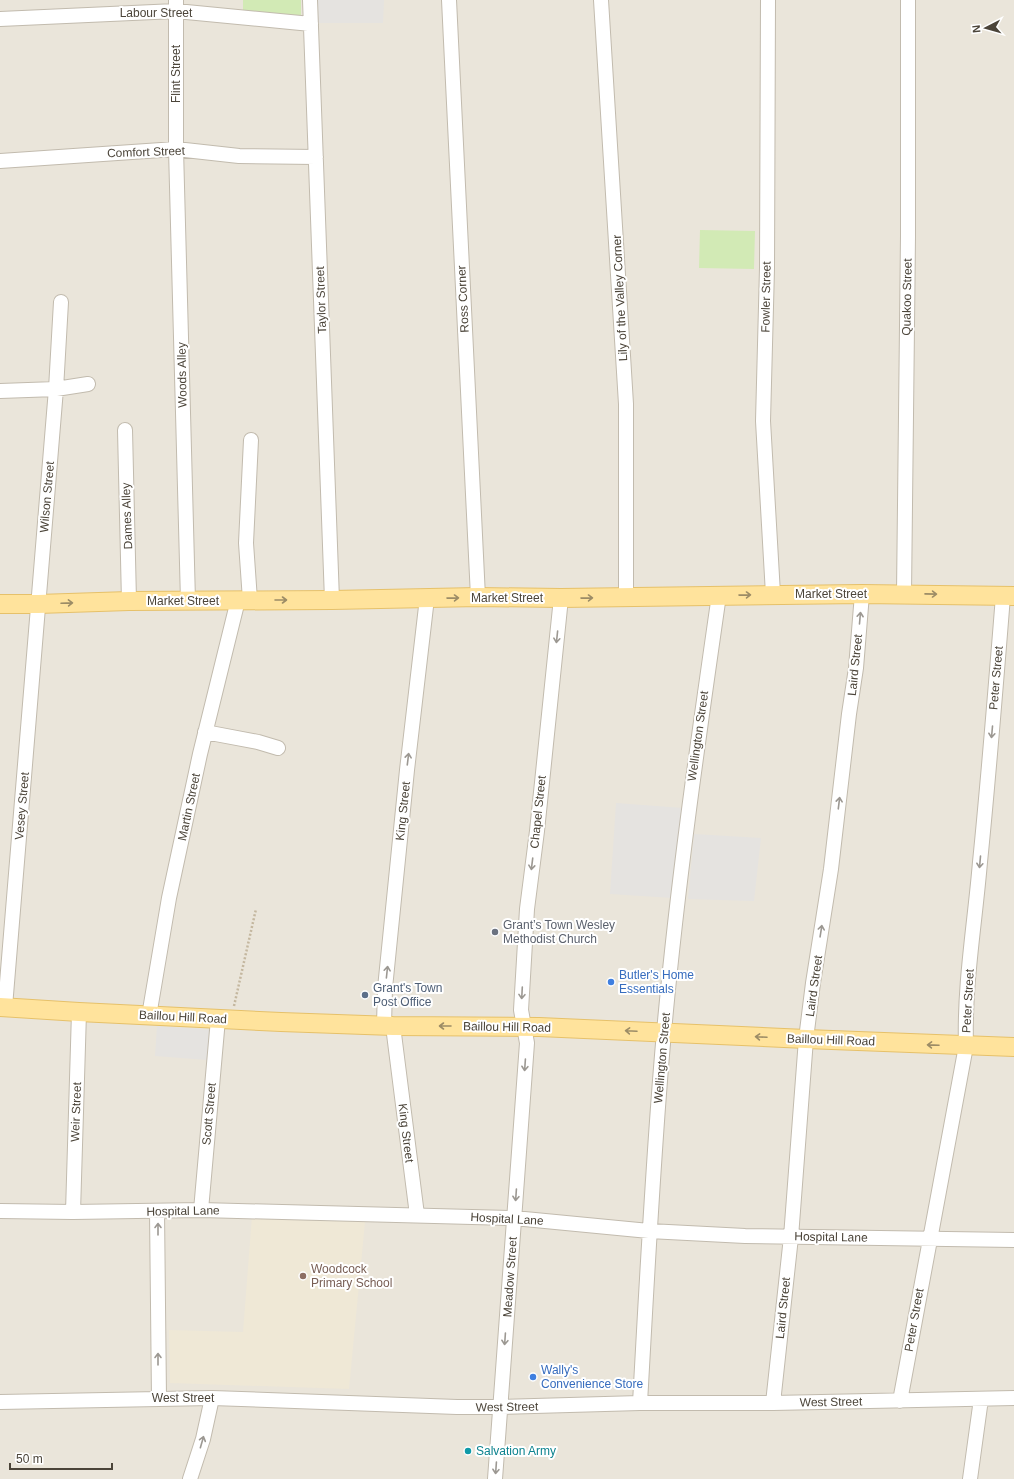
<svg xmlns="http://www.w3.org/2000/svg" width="1014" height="1479" font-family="Arial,sans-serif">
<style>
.residential{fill:#eae5da}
.education{fill:#efe8d6}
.green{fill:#d2eab5}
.parking{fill:#e5e3e0}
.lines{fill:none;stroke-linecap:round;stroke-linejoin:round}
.minor-casing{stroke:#c2bbae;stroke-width:16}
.major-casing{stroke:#e6c16a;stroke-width:20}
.path{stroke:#c4b79f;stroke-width:2.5;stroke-dasharray:2 2;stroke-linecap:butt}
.minor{stroke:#fff;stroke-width:14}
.major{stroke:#ffe39c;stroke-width:18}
.oneway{stroke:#9c8c66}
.oneway2{stroke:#9c9892}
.worship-dot{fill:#6b7280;stroke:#fff;stroke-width:1.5}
.shop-dot{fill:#3f7fe0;stroke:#fff;stroke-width:1.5}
.service-dot{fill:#5c6f8a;stroke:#fff;stroke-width:1.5}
.education-dot{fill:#8d6e63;stroke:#fff;stroke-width:1.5}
.culture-dot{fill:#0f9aa8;stroke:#fff;stroke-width:1.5}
.labels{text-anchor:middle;stroke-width:4;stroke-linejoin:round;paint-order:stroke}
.street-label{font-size:12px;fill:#4b4439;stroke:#fff}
.worship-label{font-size:12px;fill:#5b616d;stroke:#fff;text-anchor:start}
.shop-label{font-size:12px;fill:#366cbe;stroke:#fff;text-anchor:start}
.service-label{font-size:12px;fill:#4e5e75;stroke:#fff;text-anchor:start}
.education-label{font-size:12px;fill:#785e54;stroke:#fff;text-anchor:start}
.culture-label{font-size:12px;fill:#0d838f;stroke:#fff;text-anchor:start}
</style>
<rect width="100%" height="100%" fill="#f6f3ec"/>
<path class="residential" d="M 0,0 L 1014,0 L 1014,1479 L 0,1479 Z"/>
<path class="education" d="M 252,1216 L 365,1222 L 349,1389 L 170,1383 L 169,1330 L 243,1332 Z"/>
<path class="green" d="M 243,0 L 301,0 L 301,16 L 243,14 Z
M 700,230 L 755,231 L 754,269 L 699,268 Z"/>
<path class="parking" d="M 318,0 L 384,0 L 383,23 L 318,23 Z
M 616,803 L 683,808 L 673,898 L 610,894 Z
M 694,834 L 761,838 L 754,901 L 688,899 Z
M 157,1026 L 209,1030 L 207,1060 L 155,1056 Z"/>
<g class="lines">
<g class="minor-casing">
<path id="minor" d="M 176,0 L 176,149 L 188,601
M 310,0 L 332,600
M 449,0 L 478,597
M 601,0 L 626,404 L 626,597
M 768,0 L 767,268 L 763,421 L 773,594
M 0,19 L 176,11 L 311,24
M 0,161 L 176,149 L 239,156 L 316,157
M 0,391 L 56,389 L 88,384
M 125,430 L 129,601
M 904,594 L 908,236 L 908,0
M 250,600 L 246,543 L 251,440
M 205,732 L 258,742 L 278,748
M 5,1007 L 56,389 L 61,302
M 149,1016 L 169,898 L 200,754 L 238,600
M 384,1025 L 385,988 L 407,770 L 427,598
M 393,1026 L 417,1215
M 201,1210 L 218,1019
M 0,1211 L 73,1212 L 201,1210 L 514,1218 L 649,1231 L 745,1236 L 1014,1240
M 157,1211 L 159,1398
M 73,1212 L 79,1012
M 900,1401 L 966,1046 C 964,984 975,923 980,862 C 989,773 996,684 1003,596
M 0,1402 L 212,1398 L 457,1407 L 501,1407 L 640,1403 L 773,1403 L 1014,1398
M 640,1403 C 647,1279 653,1156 664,1032 C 677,886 698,741 719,595
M 773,1403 L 791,1237 L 806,1039 L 813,983 L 831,869 L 849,714 L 856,668 L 862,594
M 190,1479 L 203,1439 L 212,1398
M 495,1479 L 527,1043 L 521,1010 L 527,909 L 537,831 L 561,598
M 970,1479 L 981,1399"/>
</g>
<g class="major-casing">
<path id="major" d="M 0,604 L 38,604 L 129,601 L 332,600 L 478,597 L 561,598 L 862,594 L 1014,596
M 0,1007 L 79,1012 L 281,1022 L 393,1026 L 539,1027 L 806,1039 L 1014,1047"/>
</g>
<path class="path" d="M 234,1006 L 256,909"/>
<use href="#minor" class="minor"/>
<use href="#major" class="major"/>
</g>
<defs><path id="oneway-shaft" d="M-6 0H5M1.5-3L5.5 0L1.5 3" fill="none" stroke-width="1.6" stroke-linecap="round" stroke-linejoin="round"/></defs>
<g class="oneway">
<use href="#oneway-shaft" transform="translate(931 594) rotate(1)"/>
<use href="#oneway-shaft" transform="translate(745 595) rotate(-1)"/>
<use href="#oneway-shaft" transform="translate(453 598) rotate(-1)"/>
<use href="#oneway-shaft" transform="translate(587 598) rotate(-1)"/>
<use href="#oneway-shaft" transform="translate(281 600)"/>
<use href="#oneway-shaft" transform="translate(67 603) rotate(-2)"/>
<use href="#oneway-shaft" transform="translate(445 1026) rotate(-180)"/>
<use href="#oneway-shaft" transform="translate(631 1031) rotate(-177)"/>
<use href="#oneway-shaft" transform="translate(761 1037) rotate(-177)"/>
<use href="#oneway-shaft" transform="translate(933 1045) rotate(-178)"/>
</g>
<g class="oneway2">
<use href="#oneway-shaft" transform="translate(860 618) rotate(-85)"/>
<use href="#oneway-shaft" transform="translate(557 637) rotate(96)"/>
<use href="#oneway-shaft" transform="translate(992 732) rotate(95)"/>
<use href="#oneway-shaft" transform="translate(408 759) rotate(-83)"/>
<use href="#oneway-shaft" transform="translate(839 803) rotate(-83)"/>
<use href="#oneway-shaft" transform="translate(980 862) rotate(95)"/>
<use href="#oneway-shaft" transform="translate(532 864) rotate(97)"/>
<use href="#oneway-shaft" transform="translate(821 931) rotate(-81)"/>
<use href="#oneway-shaft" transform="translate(387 972) rotate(-84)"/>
<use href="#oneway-shaft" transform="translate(522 993) rotate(93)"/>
<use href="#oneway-shaft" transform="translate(525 1065) rotate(94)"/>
<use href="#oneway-shaft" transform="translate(516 1195) rotate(94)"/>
<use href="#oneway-shaft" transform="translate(158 1229) rotate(-90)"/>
<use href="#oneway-shaft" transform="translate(505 1339) rotate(94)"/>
<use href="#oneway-shaft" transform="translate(158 1359) rotate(-90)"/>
<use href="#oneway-shaft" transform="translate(202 1442) rotate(-74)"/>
<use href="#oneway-shaft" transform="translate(496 1468) rotate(94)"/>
</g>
<circle class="worship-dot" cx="495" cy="932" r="4"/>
<g class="shop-dot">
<circle cx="611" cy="982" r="4"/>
<circle cx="533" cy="1377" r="4"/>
</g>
<circle class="service-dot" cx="365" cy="995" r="4"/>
<circle class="education-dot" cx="303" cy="1276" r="4"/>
<circle class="culture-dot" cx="468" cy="1451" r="4"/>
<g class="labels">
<g class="street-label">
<text x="156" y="17">Labour Street</text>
<text transform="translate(176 74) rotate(-90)" y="4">Flint Street</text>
<text transform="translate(146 152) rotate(-2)" y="4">Comfort Street</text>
<text transform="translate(766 297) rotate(-89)" y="4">Fowler Street</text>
<text transform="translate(907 297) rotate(-89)" y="4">Quakoo Street</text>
<text transform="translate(620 298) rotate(-93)" y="4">Lily of the Valley Corner</text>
<text transform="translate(463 299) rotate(-93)" y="4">Ross Corner</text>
<text transform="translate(321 300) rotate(-92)" y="4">Taylor Street</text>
<text transform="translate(182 375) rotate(-91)" y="4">Woods Alley</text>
<text transform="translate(47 497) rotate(-85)" y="4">Wilson Street</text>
<text transform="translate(127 516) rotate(-92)" y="4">Dames Alley</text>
<text x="831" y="598">Market Street</text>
<text x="507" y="602">Market Street</text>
<text x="183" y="605">Market Street</text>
<text transform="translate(855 665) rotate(-84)" y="4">Laird Street</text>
<text transform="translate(996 678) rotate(-85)" y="4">Peter Street</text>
<text transform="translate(698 736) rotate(-82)" y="4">Wellington Street</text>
<text transform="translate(22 806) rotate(-85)" y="4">Vesey Street</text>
<text transform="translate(189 807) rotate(-78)" y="4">Martin Street</text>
<text transform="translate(403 811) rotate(-84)" y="4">King Street</text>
<text transform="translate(538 812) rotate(-84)" y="4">Chapel Street</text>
<text transform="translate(814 986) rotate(-82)" y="4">Laird Street</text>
<text transform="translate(968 1001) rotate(-87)" y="4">Peter Street</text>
<text transform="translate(183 1017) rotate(3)" y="4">Baillou Hill Road</text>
<text transform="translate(507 1027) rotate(1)" y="4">Baillou Hill Road</text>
<text transform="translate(831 1040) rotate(2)" y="4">Baillou Hill Road</text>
<text transform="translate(662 1058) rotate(-85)" y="4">Wellington Street</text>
<text transform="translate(76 1112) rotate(-88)" y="4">Weir Street</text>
<text transform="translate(209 1114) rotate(-85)" y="4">Scott Street</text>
<text transform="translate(406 1133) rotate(83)" y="4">King Street</text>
<text transform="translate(183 1211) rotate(-1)" y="4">Hospital Lane</text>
<text transform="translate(507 1219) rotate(3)" y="4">Hospital Lane</text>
<text transform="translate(831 1237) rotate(1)" y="4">Hospital Lane</text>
<text transform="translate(510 1277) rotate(-86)" y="4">Meadow Street</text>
<text transform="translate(783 1308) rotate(-84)" y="4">Laird Street</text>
<text transform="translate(914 1320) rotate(-80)" y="4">Peter Street</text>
<text x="183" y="1402">West Street</text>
<text transform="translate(831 1402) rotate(-1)" y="4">West Street</text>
<text transform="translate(507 1407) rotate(-1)" y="4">West Street</text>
</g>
<g class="worship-label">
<text x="503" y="929">Grant’s Town Wesley<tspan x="503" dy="14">Methodist Church</tspan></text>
</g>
<g class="shop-label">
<text x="619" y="979">Butler's Home<tspan x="619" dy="14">Essentials</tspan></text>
<text x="541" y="1374">Wally's<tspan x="541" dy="14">Convenience Store</tspan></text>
</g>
<g class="service-label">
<text x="373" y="992">Grant's Town<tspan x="373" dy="14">Post Office</tspan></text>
</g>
<g class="education-label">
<text x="311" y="1273">Woodcock<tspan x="311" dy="14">Primary School</tspan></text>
</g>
<g class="culture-label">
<text x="476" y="1455">Salvation Army</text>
</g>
</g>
<g transform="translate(986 28) rotate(264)" stroke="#ffffff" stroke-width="3" paint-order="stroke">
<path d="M0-3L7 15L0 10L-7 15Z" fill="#4b4439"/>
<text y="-6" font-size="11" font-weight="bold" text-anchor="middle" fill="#4b4439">N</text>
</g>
<path d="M10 1463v6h102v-6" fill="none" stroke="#4b4439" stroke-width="2"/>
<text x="16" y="1463" font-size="12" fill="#4b4439" stroke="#ffffff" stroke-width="3" paint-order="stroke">50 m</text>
</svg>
